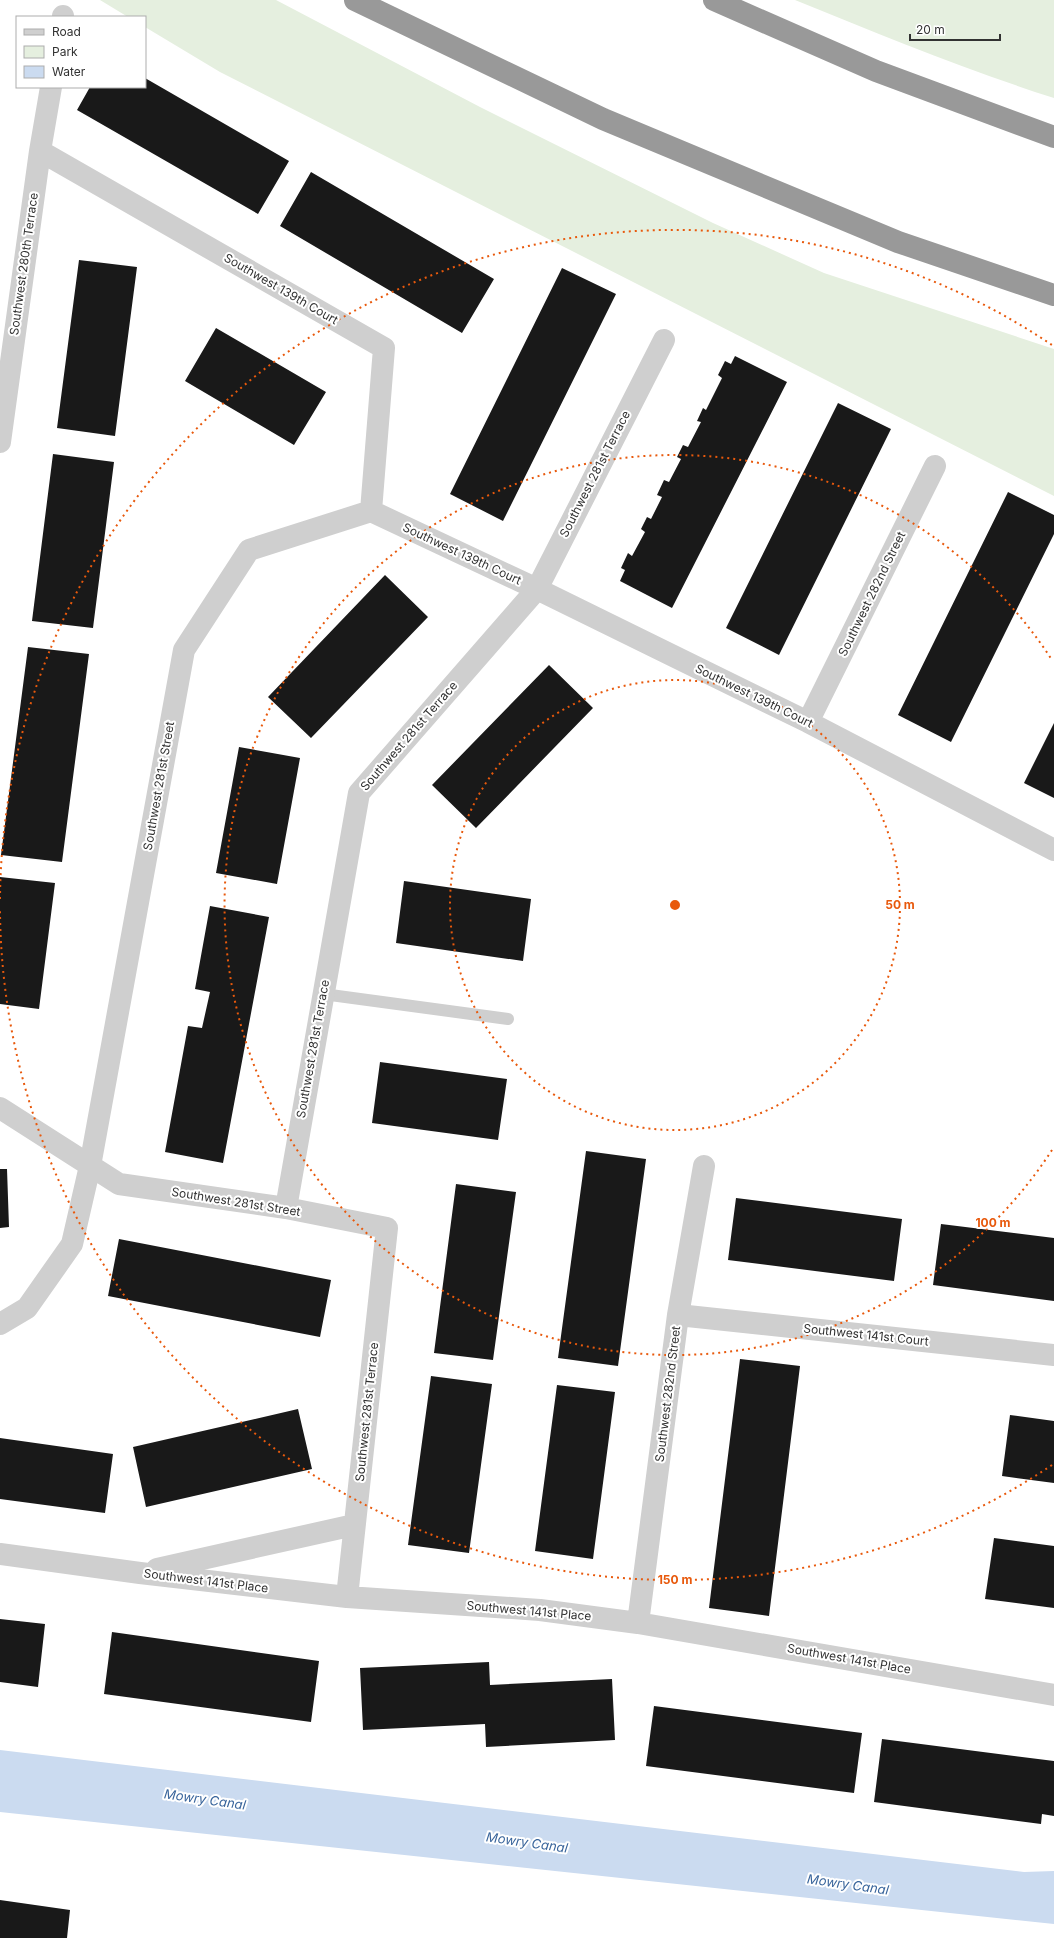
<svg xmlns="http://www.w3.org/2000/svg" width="1054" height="1938" font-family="Inter,sans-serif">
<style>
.green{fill:#e5efdf}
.water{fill:#cbdbf0}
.building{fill:#191919}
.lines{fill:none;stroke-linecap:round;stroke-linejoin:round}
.lane{stroke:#cfcfcf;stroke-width:12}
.street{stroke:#cfcfcf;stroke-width:22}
.highway{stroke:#999;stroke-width:22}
.ring{fill:none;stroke:#e8590c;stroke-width:2;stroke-dasharray:2 4}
.labels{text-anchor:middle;stroke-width:4;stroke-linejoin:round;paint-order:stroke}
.street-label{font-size:12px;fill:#323232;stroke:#fff}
.water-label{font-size:13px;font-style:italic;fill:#38649b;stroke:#fff}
.centre{fill:#e8590c;stroke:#fff;stroke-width:2}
.ring-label{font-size:12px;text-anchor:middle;font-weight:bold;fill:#e8590c;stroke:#fff;stroke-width:4;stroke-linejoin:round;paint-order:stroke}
</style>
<rect width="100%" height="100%" fill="#fff"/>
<path class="green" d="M 100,0 L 276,0 L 480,107 L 713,223 L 824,273 L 1054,349 L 1054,496 L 220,72 L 145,27 L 145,17 L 128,17 Z
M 795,0 L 1054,0 L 1054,98 C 966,70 881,35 795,0 Z"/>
<path class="water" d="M 0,1750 L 1024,1872 L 1054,1871 L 1054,1924 L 0,1812 Z"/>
<path class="building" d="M 145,78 L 289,161 L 258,214 L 77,110 L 90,87 L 145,87 Z
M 311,172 L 494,279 L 462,333 L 280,226 Z
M 79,260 L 137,267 L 115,436 L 57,428 Z
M 562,268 L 616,294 L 503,521 L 450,494 Z
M 216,328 L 326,392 L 294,445 L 185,381 Z
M 735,356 L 787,382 L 672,608 L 620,581 L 625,570 L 621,568 L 628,553 L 632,556 L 645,532 L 641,529 L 647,517 L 651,519 L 662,497 L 657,495 L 664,480 L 669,482 L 681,459 L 677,457 L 683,445 L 688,447 L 701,422 L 697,421 L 703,408 L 706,410 L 722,378 L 718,375 L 725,361 L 731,364 Z
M 838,403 L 891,429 L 779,655 L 726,628 Z
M 53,454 L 114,462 L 93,628 L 32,621 Z
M 1008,492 L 1054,515 L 1054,534 L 951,742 L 898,715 Z
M 385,575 L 428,617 L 311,738 L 268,697 Z
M 28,647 L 89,654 L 62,862 L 1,855 Z
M 549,665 L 593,708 L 476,828 L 432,785 Z
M 1054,723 L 1054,798 L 1024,783 Z
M 239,747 L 300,758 L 277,884 L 216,873 Z
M 0,877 L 55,883 L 39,1009 L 0,1004 Z
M 404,881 L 531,899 L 523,961 L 396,943 Z
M 210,906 L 269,917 L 223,1163 L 165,1152 L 188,1026 L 202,1028 L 210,992 L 195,989 Z
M 380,1062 L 507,1079 L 498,1140 L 372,1123 Z
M 586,1151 L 646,1159 L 618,1366 L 558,1358 Z
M 0,1169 L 7,1169 L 9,1227 L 0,1228 Z
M 456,1184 L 516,1192 L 493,1360 L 434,1353 Z
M 736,1198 L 902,1219 L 894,1281 L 728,1260 Z
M 941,1224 L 1054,1238 L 1054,1301 L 933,1285 Z
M 119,1239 L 331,1280 L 320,1337 L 108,1296 Z
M 740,1359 L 800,1366 L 769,1616 L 709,1608 Z
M 431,1376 L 492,1384 L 469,1553 L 408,1545 Z
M 557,1385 L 615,1392 L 593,1559 L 535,1551 Z
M 298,1409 L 312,1469 L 146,1507 L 133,1447 Z
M 1010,1415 L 1054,1421 L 1054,1483 L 1002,1476 Z
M 0,1438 L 113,1454 L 105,1513 L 0,1499 Z
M 994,1538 L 1054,1546 L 1054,1608 L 985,1599 Z
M 0,1619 L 45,1624 L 38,1687 L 0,1682 Z
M 112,1632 L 319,1661 L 311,1722 L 104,1694 Z
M 489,1662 L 490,1685 L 612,1679 L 615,1740 L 486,1747 L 485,1724 L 363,1730 L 360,1668 Z
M 654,1706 L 862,1733 L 854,1793 L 646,1766 Z
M 882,1739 L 1054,1761 L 1054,1816 L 1042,1814 L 1041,1824 L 874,1802 Z
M 0,1900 L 70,1910 L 67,1938 L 0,1938 Z"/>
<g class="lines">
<path class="lane" d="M 323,994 L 508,1019"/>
<path class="street" d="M 63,17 L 63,16
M 40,151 L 384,348 L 371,511 L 537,589 L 808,722 L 1054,850
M 0,442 L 40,151 L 51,87
M 808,722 L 935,466
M 0,1108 L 119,1184 L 286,1208 L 387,1228 L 347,1597
M 286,1208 L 359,793 L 537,589 L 664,340
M 678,1315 L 1054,1355
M 0,1324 L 27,1308 L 72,1244 L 90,1166 L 184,650 L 249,550 L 371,511
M 0,1554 L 140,1573 L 347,1597 L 540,1610 L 638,1623 L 1054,1695
M 157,1569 L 354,1525
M 638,1623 L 678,1315 L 704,1166"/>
<path class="highway" d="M 355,0 L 603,119 L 898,242 L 1054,295
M 714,0 L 876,71 L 1054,137"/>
</g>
<g class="ring">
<circle cx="675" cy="905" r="225"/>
<path d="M1052 1150A450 450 0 1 1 1052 660"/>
<path d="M1052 1465A675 675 0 0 1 0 911M0 899A675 675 0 0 1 1052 345"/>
</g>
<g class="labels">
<g class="street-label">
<text transform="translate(24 264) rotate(-82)" y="4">Southwest 280th Terrace</text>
<text transform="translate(281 289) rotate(30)" y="4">Southwest 139th Court</text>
<text transform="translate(595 474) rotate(-63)" y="4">Southwest 281st Terrace</text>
<text transform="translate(462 554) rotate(25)" y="4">Southwest 139th Court</text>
<text transform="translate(872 594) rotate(-64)" y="4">Southwest 282nd Street</text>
<text transform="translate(754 696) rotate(26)" y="4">Southwest 139th Court</text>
<text transform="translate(409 736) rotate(-49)" y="4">Southwest 281st Terrace</text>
<text transform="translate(159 786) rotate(-80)" y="4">Southwest 281st Street</text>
<text transform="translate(313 1049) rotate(-80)" y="4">Southwest 281st Terrace</text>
<text transform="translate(236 1202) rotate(9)" y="4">Southwest 281st Street</text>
<text transform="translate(866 1335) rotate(6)" y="4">Southwest 141st Court</text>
<text transform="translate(668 1394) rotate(-83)" y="4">Southwest 282nd Street</text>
<text transform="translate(367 1412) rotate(-84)" y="4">Southwest 281st Terrace</text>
<text transform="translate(206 1581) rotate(7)" y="4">Southwest 141st Place</text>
<text transform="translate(529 1611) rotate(5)" y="4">Southwest 141st Place</text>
<text transform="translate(849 1659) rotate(10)" y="4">Southwest 141st Place</text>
</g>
<g class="water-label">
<text transform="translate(205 1799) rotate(8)" y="5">Mowry Canal</text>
<text transform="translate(527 1842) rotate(8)" y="5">Mowry Canal</text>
<text transform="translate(848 1884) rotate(8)" y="5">Mowry Canal</text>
</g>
</g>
<circle cx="675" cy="905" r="6" class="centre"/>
<g class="ring-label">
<text x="900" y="909">50 m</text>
<text x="993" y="1227">100 m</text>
<text x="675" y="1584">150 m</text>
</g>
<rect x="16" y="16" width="130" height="72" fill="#ffffff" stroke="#adadad"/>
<rect x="24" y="29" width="20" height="6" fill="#cfcfcf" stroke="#adadad"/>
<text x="52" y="36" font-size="12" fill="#323232">Road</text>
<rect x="24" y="46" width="20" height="12" fill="#e5efdf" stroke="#adadad"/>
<text x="52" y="56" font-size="12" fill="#323232">Park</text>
<rect x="24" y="66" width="20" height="12" fill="#cbdbf0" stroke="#adadad"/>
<text x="52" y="76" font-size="12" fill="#323232">Water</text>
<path d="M910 34v6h90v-6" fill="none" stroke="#323232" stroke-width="2"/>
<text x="916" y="34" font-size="12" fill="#323232" stroke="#ffffff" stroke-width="3" paint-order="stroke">20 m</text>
</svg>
